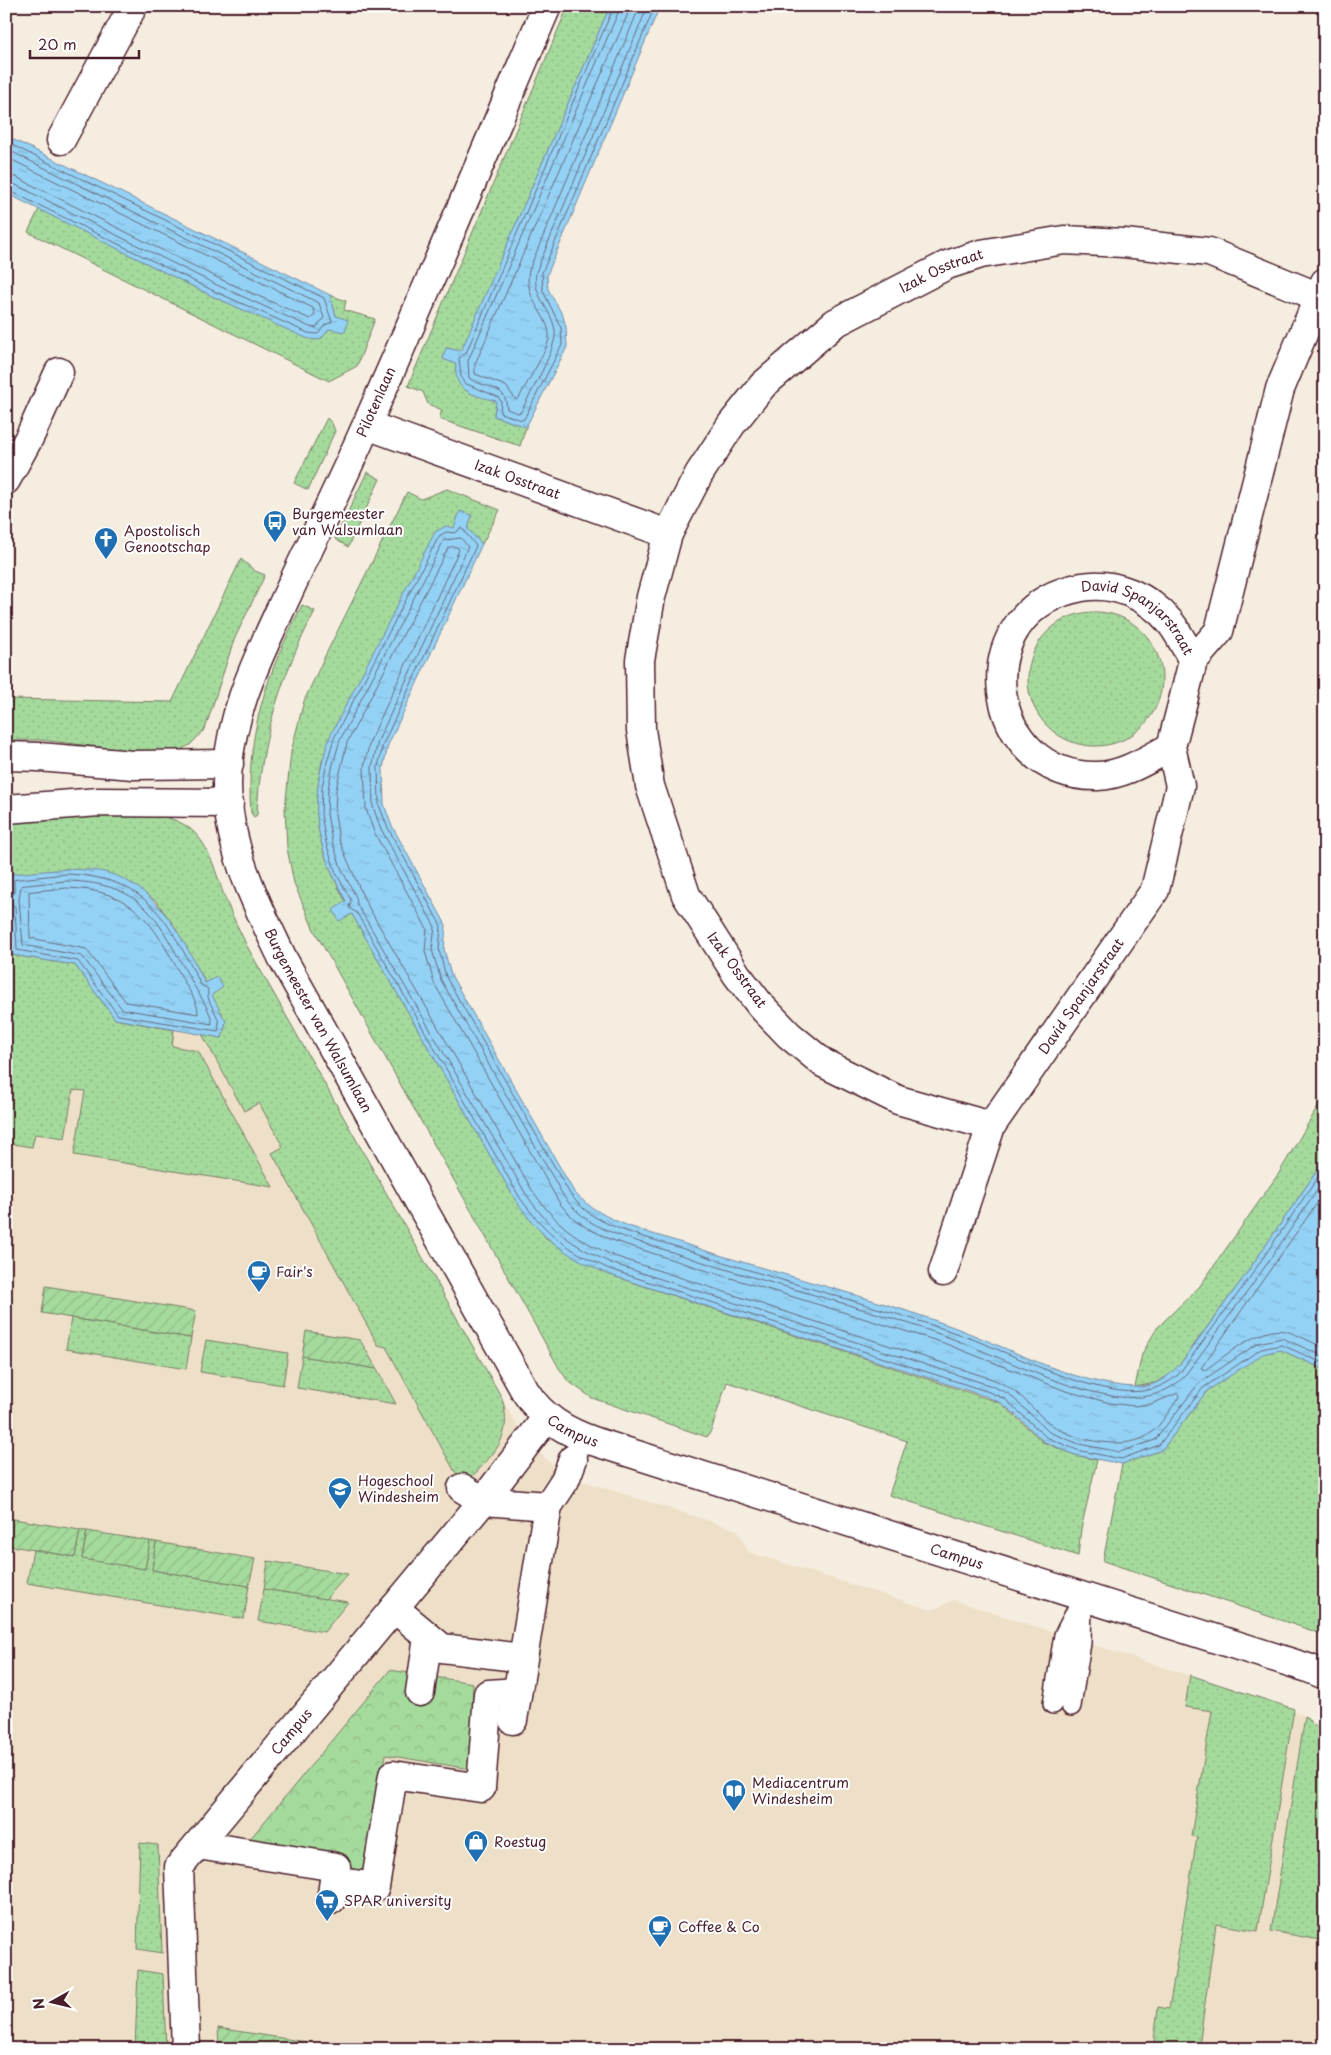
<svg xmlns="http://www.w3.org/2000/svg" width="1331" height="2055" font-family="'Playpen Sans',sans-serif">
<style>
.built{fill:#eee0c8}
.grass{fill:url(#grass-dots);stroke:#787c64}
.forest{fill:url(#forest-crowns);stroke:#787c64}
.garden{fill:url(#garden-furrows);stroke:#787c64}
.water{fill:url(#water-ripples);stroke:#768aa4}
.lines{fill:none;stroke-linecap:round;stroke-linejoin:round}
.shore{stroke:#68677c;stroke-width:1}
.lane-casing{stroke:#4a1f2b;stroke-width:22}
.street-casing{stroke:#4a1f2b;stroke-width:31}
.secondary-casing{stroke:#4a1f2b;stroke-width:31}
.lane{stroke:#fff;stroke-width:19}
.street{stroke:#fff;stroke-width:28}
.secondary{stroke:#fff;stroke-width:28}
.labels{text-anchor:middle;stroke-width:4;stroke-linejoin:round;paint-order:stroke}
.street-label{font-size:14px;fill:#4a1f2b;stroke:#fff}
.poi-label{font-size:14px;fill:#4a1f2b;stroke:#fff;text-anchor:start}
</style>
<defs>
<pattern id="grass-dots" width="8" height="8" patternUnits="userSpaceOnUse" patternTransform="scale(1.25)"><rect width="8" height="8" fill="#a5da9d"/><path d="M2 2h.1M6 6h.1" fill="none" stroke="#90bb87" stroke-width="1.8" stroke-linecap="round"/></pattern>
<pattern id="forest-crowns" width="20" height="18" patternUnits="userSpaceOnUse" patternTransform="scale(1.25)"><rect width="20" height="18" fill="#a5da9d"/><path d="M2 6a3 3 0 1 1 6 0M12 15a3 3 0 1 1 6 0" fill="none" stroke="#90bb87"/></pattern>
<pattern id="garden-furrows" width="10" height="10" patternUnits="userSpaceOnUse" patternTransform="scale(1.25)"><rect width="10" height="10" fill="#a5da9d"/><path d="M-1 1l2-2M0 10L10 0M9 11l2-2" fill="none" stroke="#90bb87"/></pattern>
<pattern id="water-ripples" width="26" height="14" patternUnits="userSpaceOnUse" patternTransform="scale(1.25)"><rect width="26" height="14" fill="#94d2f5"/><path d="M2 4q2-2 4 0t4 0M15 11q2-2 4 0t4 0" fill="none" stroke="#81b4d2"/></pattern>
</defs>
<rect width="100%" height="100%" fill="#f5eddf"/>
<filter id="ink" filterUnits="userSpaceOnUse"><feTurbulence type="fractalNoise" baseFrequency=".02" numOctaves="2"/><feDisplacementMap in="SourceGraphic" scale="10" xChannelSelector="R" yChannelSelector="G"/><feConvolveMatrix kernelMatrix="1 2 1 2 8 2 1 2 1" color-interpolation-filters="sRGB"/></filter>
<g filter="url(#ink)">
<path class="built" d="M 6,938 L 203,994 L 494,1386 L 525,1439 L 563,1475 L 738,1530 L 748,1552 L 932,1610 L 953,1600 L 1259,1698 L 1303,1715 L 1325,1739 L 1325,2049 L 6,2049 Z"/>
<path class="grass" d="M 568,6 L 610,6 L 461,352 L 447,348 L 443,359 L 457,363 L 455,371 L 469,392 L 496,401 L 494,416 L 526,427 L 520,446 L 439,419 L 442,410 L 428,404 L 423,392 L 408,386 Z
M 39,209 L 212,296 L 315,340 L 322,338 L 329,328 L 345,332 L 336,316 L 330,295 L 346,301 L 344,310 L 375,319 L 357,366 L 329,381 L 28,232 Z
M 327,418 L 332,423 L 335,431 L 308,490 L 294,483 Z
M 367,472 L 380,479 L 348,547 L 335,539 Z
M 447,489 L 500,510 L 482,544 L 468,529 L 460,512 L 454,528 L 322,761 C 311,819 318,850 346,902 L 339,920 L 352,914 L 516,1201 L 546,1238 L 586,1263 L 607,1274 L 1001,1403 L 1043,1442 L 1075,1455 L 1097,1460 L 1081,1529 L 1078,1556 L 889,1495 L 907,1441 L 727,1382 L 711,1431 L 707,1437 L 592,1398 L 568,1381 L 559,1368 L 313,928 L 294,883 L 287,848 L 285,809 L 291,752 L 304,701 L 324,658 L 407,492 L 421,499 Z
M 241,559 L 255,571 L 265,575 L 234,640 L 205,729 L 190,745 L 178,751 L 156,754 L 42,740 L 6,740 L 6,699 L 172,702 Z
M 302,605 L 315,611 C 281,676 260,741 257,815 L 254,817 L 251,813 C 245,734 267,674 302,605 Z
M1028 679a67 67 0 1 1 134 0a67 67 0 1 1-134 0Z
M 84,812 C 110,813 139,811 165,817 C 210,828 212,867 227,903 C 233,918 241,933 248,948 L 502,1398 C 514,1439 493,1454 467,1482 L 455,1472 L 386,1347 L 378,1345 L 272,1153 L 283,1147 L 259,1103 L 244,1111 L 202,1034 L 222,1038 L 226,1022 L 211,995 L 217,977 L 206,983 L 173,924 L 156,901 L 108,873 L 66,869 L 9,878 L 10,893 L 6,894 L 6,819 Z
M 6,906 L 10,906 L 12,955 L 75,965 L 115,1019 L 174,1030 L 172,1046 L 198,1051 L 273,1187 L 74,1155 L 85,1091 L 73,1090 L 65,1138 L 35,1134 L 32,1147 L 6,1143 Z
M 1325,1095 L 1325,1159 L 1244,1277 L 1174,1372 L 1155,1383 L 1135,1387 L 1142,1354 L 1157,1328 L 1200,1286 L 1279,1173 Z
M 71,1318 L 191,1338 L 186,1369 L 66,1349 Z
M 206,1340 L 288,1353 L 283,1385 L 200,1372 Z
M 1281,1350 L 1325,1370 L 1325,1635 L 1103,1561 L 1122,1464 L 1162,1450 L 1207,1391 L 1263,1353 Z
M 302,1356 L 377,1369 L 396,1404 L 297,1388 Z
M 80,1530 L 87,1531 L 82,1558 L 145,1569 L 150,1541 L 156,1542 L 152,1570 L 249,1586 L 244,1619 L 27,1583 L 33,1550 L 75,1557 Z
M 264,1589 L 348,1602 L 324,1632 L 258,1621 Z
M 1190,1675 L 1294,1709 L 1258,1931 L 1216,1924 L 1199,2046 L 1213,2049 L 1153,2049 L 1158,2007 L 1169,2009 L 1197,1837 L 1191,1836 L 1212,1711 L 1185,1707 Z
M 1305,1716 L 1325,1736 L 1325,1941 L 1271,1931 Z
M 140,1843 L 158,1845 L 162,1953 L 137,1949 Z
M 138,1970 L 163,1974 L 166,2049 L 135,2049 Z"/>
<path class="forest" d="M 390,1670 L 473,1683 L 471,1769 L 386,1755 L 366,1872 L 245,1845 Z"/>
<path class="garden" d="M 46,1286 L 196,1311 L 191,1338 L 42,1313 Z
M 306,1331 L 360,1340 L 377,1369 L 302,1356 Z
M 8,1518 L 80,1530 L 75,1557 L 6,1545 Z
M 87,1531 L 150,1541 L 145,1569 L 82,1559 Z
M 156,1542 L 255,1559 L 249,1586 L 152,1570 Z
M 268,1561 L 348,1574 L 326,1599 L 264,1589 Z
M 218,2028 L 306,2042 L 304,2049 L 219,2049 Z"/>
<path class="water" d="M 610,6 L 660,6 L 547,275 L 548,289 L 563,316 L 566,327 L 567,347 L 526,427 L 494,416 L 496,401 C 473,395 453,392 456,364 L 443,359 L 446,348 L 461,351 Z
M 6,136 L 330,295 L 336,316 L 348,320 L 345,332 L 329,329 C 322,339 319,342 306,338 L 212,296 L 6,193 Z
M 460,511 L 472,515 L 468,529 L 482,544 L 388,745 L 383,768 L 384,804 L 391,824 L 446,925 L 444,949 L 451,975 L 574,1192 C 603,1223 646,1231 685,1244 C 772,1273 862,1294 948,1325 C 1006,1346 1072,1384 1134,1387 C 1156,1388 1171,1375 1184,1359 L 1244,1277 L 1325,1159 L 1325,1370 L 1281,1350 L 1263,1354 L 1207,1391 L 1162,1450 L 1122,1464 L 1075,1455 L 1043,1441 L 1015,1414 L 1001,1403 L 988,1397 L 607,1274 C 562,1252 545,1242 516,1201 L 352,914 L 339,921 L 333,910 L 346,901 C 313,841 308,802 330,736 L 435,532 L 446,526 L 454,528 Z
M 66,869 C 80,870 95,869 108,873 C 159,888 184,940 205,983 L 217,977 L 223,987 L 212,995 L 226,1022 L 222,1038 L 115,1019 L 75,965 L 12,955 L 10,906 L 6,906 L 6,894 L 10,893 L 9,878 L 12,874 Z"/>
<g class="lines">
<path class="shore" d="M 614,6 L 466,353 L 459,358 L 461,377 L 464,383 L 498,397 L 501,401 L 500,413 L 522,420 L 524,419 L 562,345 L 561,328 L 543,291 L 542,273 L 655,6
M 621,6 L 468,361 L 469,378 C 486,390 506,383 507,409 L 518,413 L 521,412 C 530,393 558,347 555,330 C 551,308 532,296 536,272 L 648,6
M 628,6 L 627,16 L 475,364 L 475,374 L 506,386 L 516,400 L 519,398 C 525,386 547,350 549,339 C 551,315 523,302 529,270 L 640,6
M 6,142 L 324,298 L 332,322 L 325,325 L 318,334 L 308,333 L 214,291 L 6,189
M 6,149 L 319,303 L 324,318 L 316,328 L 310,327 L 217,285 L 16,185 L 6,183
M 6,157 L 313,308 L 315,315 L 310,319 L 220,279 L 16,177 L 6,175
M 449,547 L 457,547 L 459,550 L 370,741 L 364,767 L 366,809 L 374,832 L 427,929 L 425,951 L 434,983 L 560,1204 L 573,1218 L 587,1228 L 612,1240 L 698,1268 L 941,1342 L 1066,1391 L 1110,1403 L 1134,1406 L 1151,1404 L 1178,1393 L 1179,1397 C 1171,1408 1162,1424 1151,1433 C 1129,1452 1074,1441 1052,1425 C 1030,1409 1024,1393 995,1380 L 614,1256 C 575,1238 557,1226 532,1190 L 365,901 L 339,840 L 335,814 L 336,789 L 347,743 Z
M 66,874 C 148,877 167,919 201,985 L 208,989 C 205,1005 223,1015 218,1031 L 118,1015 L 78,961 L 17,950 L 15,907 L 10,900 L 14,893 L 14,880 Z
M 67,881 C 150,883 158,924 195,987 C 200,996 212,1013 212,1024 L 122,1009 L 82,956 L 23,945 L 19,900 L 21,886 Z
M 67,888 C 134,890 152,921 181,976 C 186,987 199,1002 198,1014 L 126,1002 L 86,949 L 30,938 L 29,892 Z
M 1325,1167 L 1248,1280 L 1178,1375 C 1158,1391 1139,1394 1114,1390 C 1055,1380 1001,1347 944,1329 C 859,1301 772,1279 687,1250 C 657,1240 622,1233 595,1217 C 585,1211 577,1203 570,1194 L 446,977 L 439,950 L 441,926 L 387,826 L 379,805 L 378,767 L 383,744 L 476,546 L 462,528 L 455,533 L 446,532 L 439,536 L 334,738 L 327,762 L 322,788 L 321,814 L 326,843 L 336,873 L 351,900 L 349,908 L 357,913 L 520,1198 C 548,1236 567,1249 609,1269 L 989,1392 L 1005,1399 L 1046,1437 L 1077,1450 L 1121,1459 L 1159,1445 L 1203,1388 L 1261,1349 L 1282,1345 L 1325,1364
M 1325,1179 L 1253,1284 L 1183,1378 C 1162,1397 1138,1400 1112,1396 C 1054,1386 1000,1356 945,1336 C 859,1305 768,1284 681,1255 C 652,1245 619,1238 592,1223 C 581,1216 572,1207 564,1197 L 441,980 L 432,950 L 435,927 L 381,829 L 373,807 L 372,767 L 378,741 L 468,547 L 461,538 L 444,540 L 340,740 L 333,764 L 328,789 L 327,814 L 332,841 L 342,870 L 356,897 L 357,904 L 526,1194 C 552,1232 571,1244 611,1263 L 992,1386 L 1009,1394 L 1049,1432 L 1079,1444 L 1120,1452 L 1155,1440 L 1199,1383 L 1258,1343 L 1282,1338 L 1325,1357
M 1325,1192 L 1201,1368 L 1205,1370 C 1225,1356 1260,1326 1285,1331 C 1298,1334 1312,1343 1325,1348"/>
<g class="lane-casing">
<path id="lane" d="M 1053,1704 L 1064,1635 L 1083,1598
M 1071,1706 L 1081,1643 L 1082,1604"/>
</g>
<g class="street-casing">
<g id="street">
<path d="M 61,140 L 133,6"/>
<path id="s1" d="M 367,425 L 668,534"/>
<path d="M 6,480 L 30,436 L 59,372"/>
<path id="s2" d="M 1171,747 C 1148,759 1125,775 1098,776 C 985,779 960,609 1082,587 C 1115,581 1149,597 1170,622 C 1179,633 1186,648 1193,661"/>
<path id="s3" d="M 991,1126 L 1155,890 L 1180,786 L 1171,747 L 1183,701 L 1193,661 L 1219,631 L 1280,389 L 1325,282"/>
<path id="s4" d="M 943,1272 L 991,1126 L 898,1100 L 823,1063 L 789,1035 L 761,1006 L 737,975 L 686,895 L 650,786 L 641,730 L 640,660 L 651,597 L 668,534 L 699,474 L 731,425 L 763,385 L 835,323 L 947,265 L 981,254 L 1064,240 L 1124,243 L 1209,252 L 1319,297"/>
<path d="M 462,1488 L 483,1501 L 548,1506"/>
<path d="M 394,1608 L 442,1648 L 522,1658"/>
<path d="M 420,1692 L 428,1637"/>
<path d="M 513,1720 L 548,1506 L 565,1480 L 573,1459"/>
<path d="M 198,1845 L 336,1867 L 331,1900"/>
<path d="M 334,1881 L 375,1887 L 393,1775 L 481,1788 L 488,1694 L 517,1692"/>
<path id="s5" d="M 186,2049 L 179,1867 L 483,1501 L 547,1417"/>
</g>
</g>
<g class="secondary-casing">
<g id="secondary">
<path id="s6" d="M 547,6 C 487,146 429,286 367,424 C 342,481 314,537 288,593 C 260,654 228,714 227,783 C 227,847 256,903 283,959 L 525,1391 C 542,1418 566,1432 596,1442 L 1308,1668 L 1325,1675"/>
<path d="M 6,756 L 39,757 L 133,765 L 229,764"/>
<path d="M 6,809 L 99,802 L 229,803"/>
</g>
</g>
<use href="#lane" class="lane"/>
<use href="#street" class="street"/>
<use href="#secondary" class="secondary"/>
</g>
</g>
<defs>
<g id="bus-pin" transform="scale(1.25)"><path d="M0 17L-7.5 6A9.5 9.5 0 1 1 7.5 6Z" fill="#1f6fb2" stroke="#fff"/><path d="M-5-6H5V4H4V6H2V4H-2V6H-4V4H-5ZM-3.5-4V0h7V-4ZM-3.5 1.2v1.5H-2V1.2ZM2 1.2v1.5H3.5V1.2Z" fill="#fff"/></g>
<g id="church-pin" transform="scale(1.25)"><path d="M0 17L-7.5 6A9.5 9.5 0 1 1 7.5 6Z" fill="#1f6fb2" stroke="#fff"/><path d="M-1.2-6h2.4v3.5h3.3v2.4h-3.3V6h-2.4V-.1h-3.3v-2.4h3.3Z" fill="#fff"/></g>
<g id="cafe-pin" transform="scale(1.25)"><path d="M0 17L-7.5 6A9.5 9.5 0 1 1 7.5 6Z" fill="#1f6fb2" stroke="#fff"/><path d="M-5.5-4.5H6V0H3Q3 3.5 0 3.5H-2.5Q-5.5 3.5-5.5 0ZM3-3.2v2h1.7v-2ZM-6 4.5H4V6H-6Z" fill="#fff"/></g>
<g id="university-pin" transform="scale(1.25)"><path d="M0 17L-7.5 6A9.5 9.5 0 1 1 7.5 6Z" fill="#1f6fb2" stroke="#fff"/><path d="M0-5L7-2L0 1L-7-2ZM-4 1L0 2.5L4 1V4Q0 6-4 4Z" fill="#fff"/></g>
<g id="library-pin" transform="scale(1.25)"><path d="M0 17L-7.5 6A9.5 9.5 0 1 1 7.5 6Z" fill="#1f6fb2" stroke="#fff"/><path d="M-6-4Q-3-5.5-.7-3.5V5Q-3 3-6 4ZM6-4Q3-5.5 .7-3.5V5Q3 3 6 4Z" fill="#fff"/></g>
<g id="shop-pin" transform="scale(1.25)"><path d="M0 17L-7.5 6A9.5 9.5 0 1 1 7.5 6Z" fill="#1f6fb2" stroke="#fff"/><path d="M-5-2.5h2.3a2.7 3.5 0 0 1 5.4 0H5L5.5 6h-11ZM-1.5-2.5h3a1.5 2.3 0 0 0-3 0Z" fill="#fff"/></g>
<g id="supermarket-pin" transform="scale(1.25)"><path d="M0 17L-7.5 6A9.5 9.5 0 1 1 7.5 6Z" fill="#1f6fb2" stroke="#fff"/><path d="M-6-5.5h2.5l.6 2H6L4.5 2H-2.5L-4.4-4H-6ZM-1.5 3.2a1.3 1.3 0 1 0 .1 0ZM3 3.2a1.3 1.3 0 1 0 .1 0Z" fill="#fff"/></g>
</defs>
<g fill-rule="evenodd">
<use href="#bus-pin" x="275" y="522"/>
<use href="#church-pin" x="106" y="539"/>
<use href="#cafe-pin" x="259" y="1272"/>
<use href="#university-pin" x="340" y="1489"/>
<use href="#library-pin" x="734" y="1791"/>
<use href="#shop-pin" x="476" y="1842"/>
<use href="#supermarket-pin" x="327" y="1901"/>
<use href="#cafe-pin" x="660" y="1927"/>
</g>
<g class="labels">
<g class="street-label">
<text dy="5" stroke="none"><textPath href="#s4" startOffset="1314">Izak Osstraat</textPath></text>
<text transform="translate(376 402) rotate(-66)" y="5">Pilotenlaan</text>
<text dy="5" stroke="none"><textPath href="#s1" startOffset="160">Izak Osstraat</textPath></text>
<text dy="5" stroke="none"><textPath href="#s2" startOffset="434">David Spanjarstraat</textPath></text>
<text transform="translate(737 970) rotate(54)" y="5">Izak Osstraat</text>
<text dy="5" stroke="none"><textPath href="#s3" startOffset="158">David Spanjarstraat</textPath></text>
<text dy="5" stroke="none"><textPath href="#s6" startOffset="1100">Burgemeester van Walsumlaan</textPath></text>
<text dy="5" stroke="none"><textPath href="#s6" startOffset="1588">Campus</textPath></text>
<text dy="5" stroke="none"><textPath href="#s6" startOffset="1992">Campus</textPath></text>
<text dy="5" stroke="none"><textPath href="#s5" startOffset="358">Campus</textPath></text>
</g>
<g class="poi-label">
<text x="292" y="519">Burgemeester<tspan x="292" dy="16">van Walsumlaan</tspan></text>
<text x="124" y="536">Apostolisch<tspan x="124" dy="16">Genootschap</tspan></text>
<text x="276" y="1277">Fair's</text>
<text x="358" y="1486">Hogeschool<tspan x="358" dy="16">Windesheim</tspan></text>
<text x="752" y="1788">Mediacentrum<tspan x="752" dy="16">Windesheim</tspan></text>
<text x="494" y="1847">Roestug</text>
<text x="344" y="1906">SPAR university</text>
<text x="678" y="1932">Coffee &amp; Co</text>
</g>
</g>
<rect width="1331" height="2055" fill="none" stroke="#fff" stroke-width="25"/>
<rect x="12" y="12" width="1306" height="2030" fill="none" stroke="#4a1f2b" stroke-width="2" filter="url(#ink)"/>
<g transform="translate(52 2002) rotate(262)" stroke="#ffffff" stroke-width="4" paint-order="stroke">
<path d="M0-4L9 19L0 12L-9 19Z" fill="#4a1f2b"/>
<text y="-8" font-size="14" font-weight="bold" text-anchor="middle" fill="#4a1f2b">N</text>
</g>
<path d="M30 50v8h109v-8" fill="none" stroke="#4a1f2b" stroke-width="2.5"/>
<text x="38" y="50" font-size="15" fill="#4a1f2b" stroke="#ffffff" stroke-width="4" paint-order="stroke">20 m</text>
</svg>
